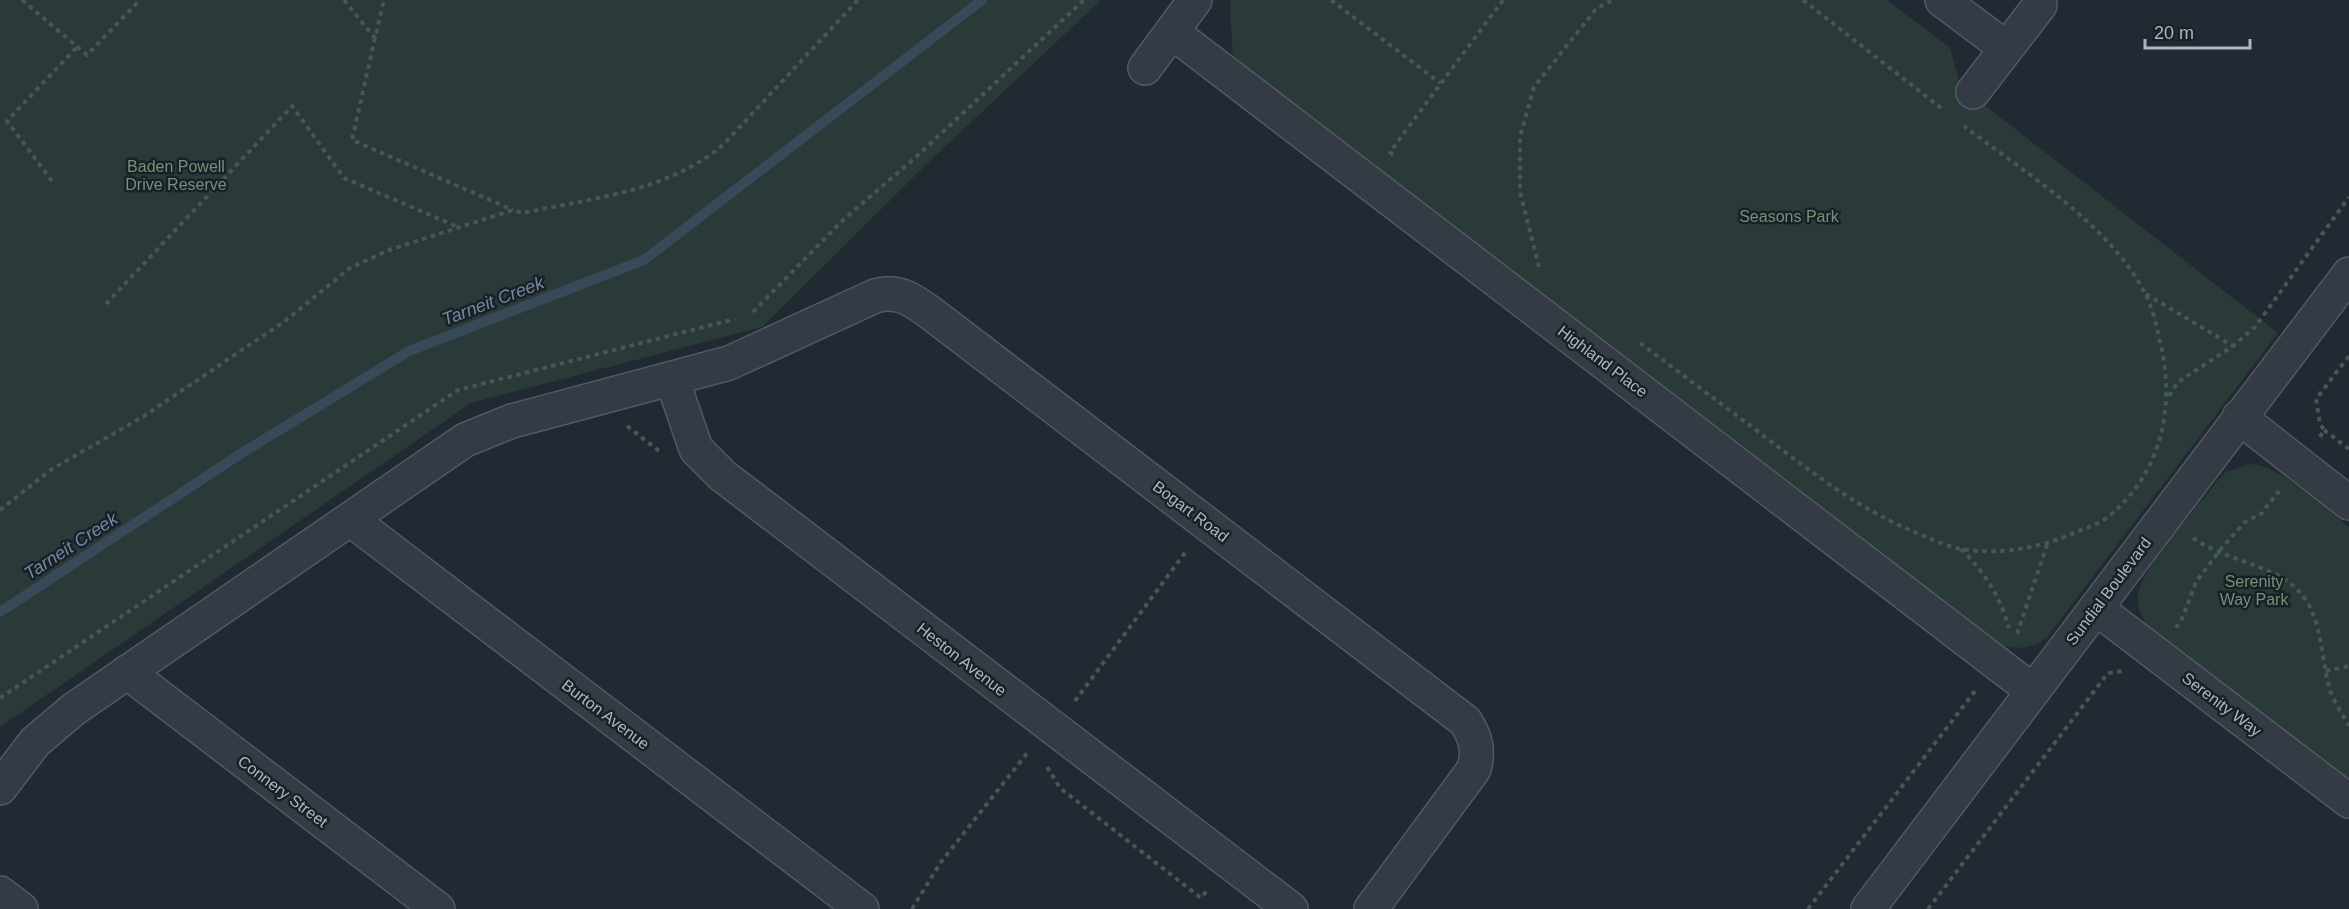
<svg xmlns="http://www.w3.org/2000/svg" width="2349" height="909" font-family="Helvetica,sans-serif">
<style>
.green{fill:#293a39}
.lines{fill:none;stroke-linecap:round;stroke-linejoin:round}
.stream{stroke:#38495a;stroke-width:10}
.minor-casing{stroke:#515962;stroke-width:36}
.tertiary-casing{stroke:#515962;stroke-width:36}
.path{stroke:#465758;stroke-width:4;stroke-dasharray:4.5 4.5;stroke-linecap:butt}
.minor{stroke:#343b44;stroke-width:33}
.tertiary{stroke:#343b44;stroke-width:33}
.labels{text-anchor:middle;stroke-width:5;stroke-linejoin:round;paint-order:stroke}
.park-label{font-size:16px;fill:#709475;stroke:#1a2028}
.street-label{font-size:16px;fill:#aeb6c1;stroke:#1a2028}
.water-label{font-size:18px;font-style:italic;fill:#7189a1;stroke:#1a2028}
</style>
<rect width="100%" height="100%" fill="#212a33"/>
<path class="green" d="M 0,0 L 1101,0 L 934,157 L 762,327 L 471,403 L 0,727 Z
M 1230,0 L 1887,0 L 1950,48 L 1960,86 L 2278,333 L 2047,637 C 2032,649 2018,650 2000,645 L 1233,63 Z
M 2249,464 C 2281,465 2324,508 2349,527 L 2349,782 L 2147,626 C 2141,615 2135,603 2139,590 C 2145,566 2200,504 2218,480 L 2226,472 Z"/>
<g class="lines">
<path class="stream" d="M 0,612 L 242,453 L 409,351 L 644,260 L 982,0"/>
<g class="minor-casing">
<path id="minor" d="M 1942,0 L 2006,48
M 1172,32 L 2033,691
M 1145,68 L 1195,0
M 1973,92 L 2040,5
M 672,379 L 696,449 L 723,476 L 1291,909
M 2239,417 L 2349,503
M 350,519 L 862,909
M 2096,608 L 2349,801
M 127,672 L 438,909
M 0,788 L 35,742 L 74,709 L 465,440 L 512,421 L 729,363 L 875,296 C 898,289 913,300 932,314 L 1465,721 C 1476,737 1479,751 1474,769 L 1371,909
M 0,893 L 21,909"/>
</g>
<g class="tertiary-casing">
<path id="tertiary" d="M 1868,909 L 2349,274"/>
</g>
<path class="path" d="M 22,0 L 87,55 L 140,0
M 344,0 L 375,38 L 384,0
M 1331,0 L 1440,83
M 1803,0 L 1941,108
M 375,38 L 352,140 L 513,210
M 1393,155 L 1390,152 L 1503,0
M 52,181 L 7,121 L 77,47
M 1539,267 L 1520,192 L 1520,137 L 1534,87 L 1596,9 L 1612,0
M 2146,294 L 2233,346
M 106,304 L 292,106 L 344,178 L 458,227
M 753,312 L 843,220 L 916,157 L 1084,0
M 1640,343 C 1680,373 1720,403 1760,433 C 1810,471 1858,509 1917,533 C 1931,539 1946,546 1961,549 C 1996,555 2034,549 2067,536 C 2080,530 2093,527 2105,519 C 2162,476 2177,404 2159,338 C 2156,323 2152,307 2145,293 C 2109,224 2024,172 1964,126
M 2169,396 L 2178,382 L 2233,346 L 2255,327 L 2349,197
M 627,426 L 659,451
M 2324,430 L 2349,449
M 2320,437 L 2324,430 L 2320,424 L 2316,399 L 2349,356
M 0,510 L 52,469 L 144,416 L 285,321 L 350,268 L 389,250 L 513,210 L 523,213 C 592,198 667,192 723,145 L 858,0
M 2193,538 C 2220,557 2256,562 2284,579 C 2325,605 2318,649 2330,690 C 2334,702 2343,715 2349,726
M 1961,549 C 1985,573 2000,596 2009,628
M 2176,628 L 2182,619 L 2196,582 L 2220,550 L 2245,522 L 2261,514 L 2279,491
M 2017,634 L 2047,545
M 2326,671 L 2349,666
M 0,698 L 458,390 L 735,319
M 1075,701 L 1187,550
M 1047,767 L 1060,788 L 1201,898 L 1209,888
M 912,909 L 941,862 L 1028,752
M 1808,909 L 1975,691
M 1928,909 L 2108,673 L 2123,671"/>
<use href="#minor" class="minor"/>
<use href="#tertiary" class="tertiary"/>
</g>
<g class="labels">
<g class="park-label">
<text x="176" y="172">Baden Powell<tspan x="176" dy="18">Drive Reserve</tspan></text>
<text x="1789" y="222">Seasons Park</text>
<text x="2254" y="587">Serenity<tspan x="2254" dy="18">Way Park</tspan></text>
</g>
<g class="street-label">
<text transform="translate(1603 361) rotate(37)" y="6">Highland Place</text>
<text transform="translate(1191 511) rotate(37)" y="6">Bogart Road</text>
<text transform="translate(2108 591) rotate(-53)" y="6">Sundial Boulevard</text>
<text transform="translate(962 659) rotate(38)" y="6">Heston Avenue</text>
<text transform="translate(2222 704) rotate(37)" y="6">Serenity Way</text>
<text transform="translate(606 714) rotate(37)" y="6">Burton Avenue</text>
<text transform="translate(283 791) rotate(37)" y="6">Connery Street</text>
</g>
<g class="water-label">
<text transform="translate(493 301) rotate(-21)" y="6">Tarneit Creek</text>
<text transform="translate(71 546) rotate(-33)" y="6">Tarneit Creek</text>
</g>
</g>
<path d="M2145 39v9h105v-9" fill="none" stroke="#aeb6c1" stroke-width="3"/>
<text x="2154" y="39" font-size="18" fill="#aeb6c1" stroke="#1a2028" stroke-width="4.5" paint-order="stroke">20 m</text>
</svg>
